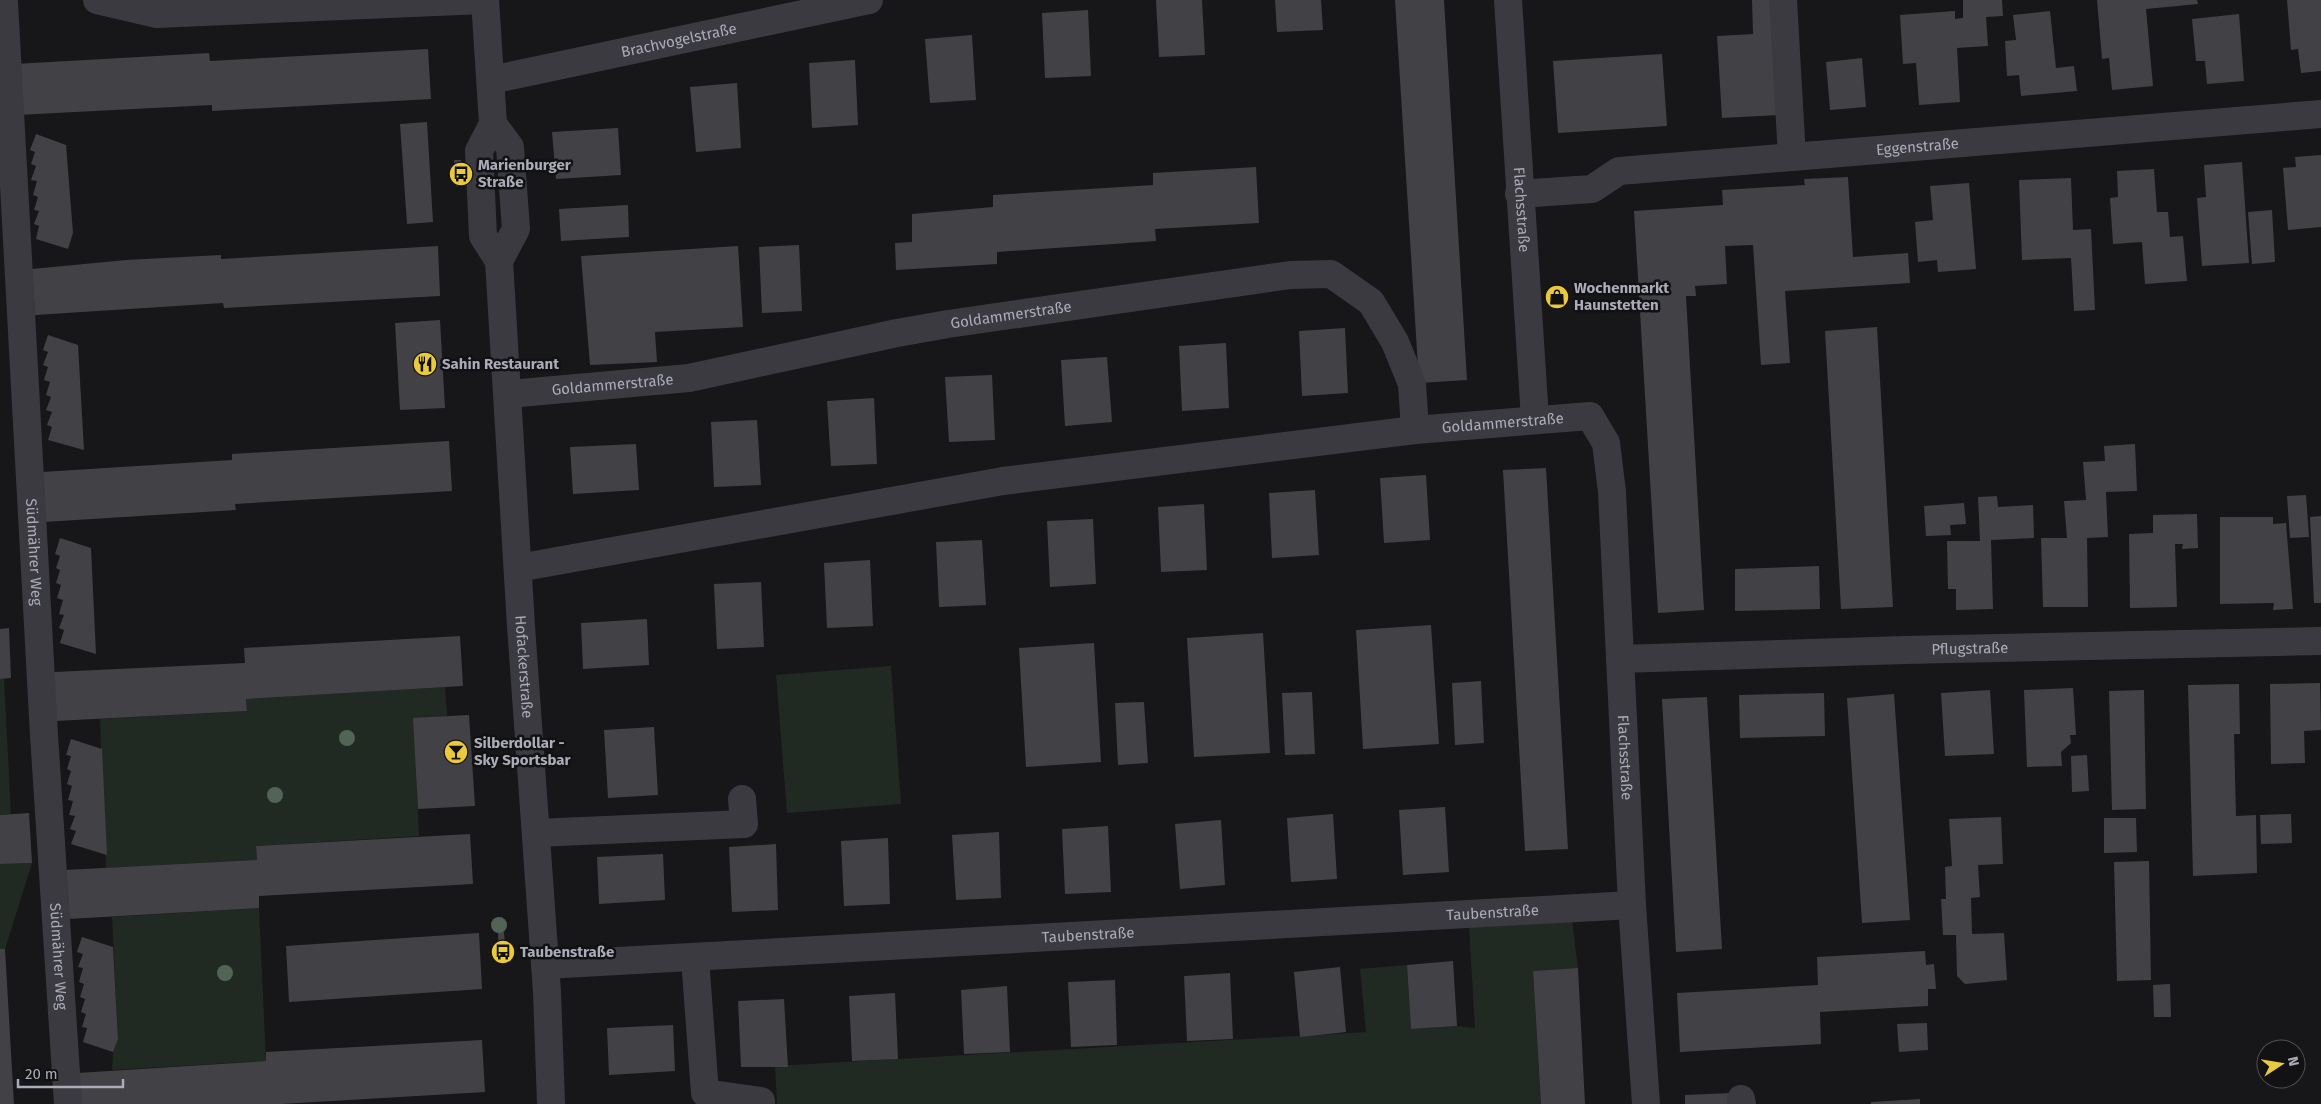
<svg xmlns="http://www.w3.org/2000/svg" width="2321" height="1104" font-family="'Fira Sans',sans-serif">
<style>
.green{fill:#212923}
.building{fill:#424146}
.lines{fill:none;stroke-linecap:round;stroke-linejoin:round}
.minor{stroke:#3a3a40;stroke-width:28}
.tree{fill:#526456}
.labels{text-anchor:middle;stroke-width:5;stroke-linejoin:round;paint-order:stroke}
.street-label{font-size:15px;fill:#aaacb8;stroke:#121214}
.poi-label{font-size:15px;font-weight:bold;fill:#aaacb8;stroke:#121214;text-anchor:start}
</style>
<rect width="100%" height="100%" fill="#171719"/>
<path class="green" d="M 891,666 L 901,804 L 787,813 L 776,675 Z
M 0,679 L 4,679 L 11,814 L 0,815 Z
M 445,687 L 447,716 L 414,719 L 419,836 L 256,846 L 257,860 L 106,868 L 100,719 L 247,711 L 246,699 Z
M 32,863 L 5,949 L 0,949 L 0,864 Z
M 259,908 L 266,1061 L 112,1070 L 113,1052 L 118,1038 L 112,917 Z
M 1572,921 L 1578,968 L 1533,971 L 1541,1104 L 777,1104 L 775,1066 L 1366,1032 L 1360,969 L 1407,965 L 1411,1029 L 1457,1026 L 1475,1028 L 1469,927 Z"/>
<path class="building" d="M 1156,0 L 1202,0 L 1205,55 L 1159,57 Z
M 1275,0 L 1321,0 L 1323,30 L 1277,32 Z
M 1395,0 L 1444,0 L 1467,380 L 1419,383 Z
M 1752,0 L 1779,0 L 1779,115 L 1722,118 L 1717,36 L 1753,34 Z
M 1963,0 L 2002,0 L 2003,16 L 1986,17 L 1988,46 L 1957,48 L 1960,102 L 1919,105 L 1916,63 L 1903,64 L 1900,15 L 1955,11 L 1955,19 L 1963,18 Z
M 2097,0 L 2197,0 L 2198,4 L 2146,9 L 2153,86 L 2112,90 L 2109,58 L 2102,59 Z
M 2287,0 L 2321,0 L 2321,71 L 2301,73 L 2298,49 L 2291,50 Z
M 1088,10 L 1091,76 L 1045,78 L 1042,13 Z
M 2050,11 L 2056,68 L 2074,66 L 2077,91 L 2021,96 L 2019,75 L 2007,76 L 2005,41 L 2016,40 L 2013,15 Z
M 2239,14 L 2244,81 L 2207,84 L 2205,61 L 2196,61 L 2192,19 Z
M 972,35 L 976,100 L 930,103 L 925,39 Z
M 428,49 L 431,99 L 212,111 L 212,105 L 17,115 L 15,64 L 209,53 L 210,61 Z
M 1662,54 L 1667,126 L 1558,133 L 1553,61 Z
M 1862,58 L 1866,107 L 1830,110 L 1826,62 Z
M 855,60 L 858,125 L 812,128 L 809,63 Z
M 737,83 L 741,148 L 696,152 L 690,87 Z
M 427,122 L 433,222 L 407,224 L 400,124 Z
M 618,128 L 621,175 L 556,179 L 552,132 Z
M 36,134 L 66,145 L 73,233 L 68,249 L 36,239 L 39,226 L 34,224 L 39,211 L 34,210 L 38,197 L 33,195 L 37,181 L 31,180 L 36,166 L 31,164 L 35,152 L 30,150 Z
M 2321,155 L 2321,227 L 2288,230 L 2283,168 L 2296,167 L 2295,157 Z
M 454,160 L 461,160 L 463,186 L 456,186 Z
M 2242,162 L 2249,263 L 2202,266 L 2197,198 L 2206,197 L 2204,165 Z
M 1256,167 L 1259,223 L 1155,229 L 1156,241 L 997,252 L 997,264 L 896,270 L 895,243 L 912,242 L 912,214 L 993,207 L 993,195 L 1153,185 L 1153,173 Z
M 2154,169 L 2157,212 L 2168,212 L 2170,237 L 2183,236 L 2187,281 L 2145,284 L 2142,242 L 2113,244 L 2110,198 L 2118,197 L 2117,171 Z
M 1848,177 L 1853,257 L 1908,253 L 1910,283 L 1785,291 L 1790,363 L 1761,365 L 1753,245 L 1725,246 L 1727,284 L 1695,286 L 1696,296 L 1686,296 L 1704,610 L 1658,613 L 1634,211 L 1723,205 L 1722,190 L 1805,185 L 1804,179 Z
M 2071,178 L 2073,230 L 2091,229 L 2095,310 L 2074,311 L 2071,258 L 2022,260 L 2019,180 Z
M 1969,183 L 1976,269 L 1938,272 L 1937,260 L 1918,262 L 1915,222 L 1933,220 L 1930,186 Z
M 628,205 L 629,237 L 561,241 L 559,209 Z
M 2272,210 L 2275,262 L 2252,264 L 2248,212 Z
M 799,245 L 802,311 L 762,313 L 759,247 Z
M 438,246 L 440,296 L 224,308 L 223,303 L 35,315 L 32,269 L 126,260 L 221,255 L 221,259 Z
M 738,246 L 743,327 L 655,332 L 657,362 L 590,365 L 581,256 Z
M 440,320 L 445,408 L 400,410 L 395,323 Z
M 1877,327 L 1893,607 L 1841,609 L 1825,331 Z
M 1345,328 L 1348,393 L 1302,396 L 1299,331 Z
M 48,335 L 78,345 L 84,450 L 48,440 L 52,427 L 47,425 L 52,412 L 46,410 L 51,397 L 46,395 L 50,382 L 44,380 L 48,367 L 43,365 L 48,352 L 43,350 Z
M 1226,343 L 1229,408 L 1182,411 L 1179,346 Z
M 1107,357 L 1112,422 L 1065,426 L 1061,360 Z
M 992,375 L 995,440 L 949,442 L 945,377 Z
M 874,398 L 877,464 L 831,466 L 827,401 Z
M 757,420 L 761,485 L 714,487 L 711,422 Z
M 449,441 L 452,491 L 235,504 L 236,510 L 44,522 L 42,472 L 232,460 L 232,454 Z
M 636,444 L 639,490 L 573,494 L 570,447 Z
M 2135,444 L 2137,491 L 2106,492 L 2108,537 L 2087,538 L 2088,607 L 2043,607 L 2041,538 L 2067,538 L 2064,501 L 2086,500 L 2083,462 L 2105,461 L 2104,446 Z
M 1546,468 L 1568,849 L 1525,851 L 1503,470 Z
M 1426,475 L 1430,540 L 1384,543 L 1380,478 Z
M 1315,490 L 1319,555 L 1272,558 L 1269,493 Z
M 2306,495 L 2309,537 L 2290,538 L 2287,496 Z
M 1997,496 L 1998,507 L 2033,505 L 2034,538 L 1991,540 L 1993,609 L 1956,610 L 1956,589 L 1948,589 L 1947,541 L 1980,541 L 1978,497 Z
M 1964,503 L 1966,524 L 1950,525 L 1951,535 L 1926,536 L 1924,506 Z
M 1204,504 L 1207,570 L 1161,572 L 1158,507 Z
M 2197,514 L 2198,548 L 2182,549 L 2183,544 L 2175,544 L 2177,607 L 2130,608 L 2129,534 L 2153,533 L 2153,515 Z
M 2321,516 L 2321,603 L 2314,603 L 2310,517 Z
M 2220,517 L 2273,517 L 2273,524 L 2286,523 L 2293,609 L 2273,610 L 2274,603 L 2220,604 Z
M 1093,519 L 1096,584 L 1050,587 L 1047,521 Z
M 60,538 L 91,548 L 96,654 L 60,643 L 64,630 L 59,628 L 64,615 L 59,614 L 63,600 L 57,598 L 61,585 L 56,583 L 60,570 L 56,568 L 60,556 L 55,554 Z
M 982,540 L 986,605 L 939,607 L 936,542 Z
M 870,560 L 873,626 L 827,628 L 824,563 Z
M 1819,566 L 1820,609 L 1735,611 L 1735,569 Z
M 761,582 L 764,647 L 717,649 L 714,584 Z
M 647,619 L 649,665 L 583,669 L 581,623 Z
M 1431,625 L 1439,744 L 1363,749 L 1356,630 Z
M 9,628 L 11,678 L 0,679 L 0,629 Z
M 1263,633 L 1270,753 L 1194,757 L 1187,638 Z
M 460,636 L 463,686 L 246,699 L 247,711 L 56,721 L 54,672 L 245,663 L 244,648 Z
M 1094,643 L 1101,762 L 1026,767 L 1019,648 Z
M 1481,681 L 1484,743 L 1455,745 L 1452,683 Z
M 2320,683 L 2321,730 L 2304,731 L 2305,763 L 2271,764 L 2270,684 Z
M 2239,684 L 2240,734 L 2234,734 L 2236,816 L 2256,815 L 2257,873 L 2193,876 L 2188,685 Z
M 2073,688 L 2076,735 L 2070,735 L 2071,743 L 2061,752 L 2062,766 L 2027,767 L 2024,690 Z
M 1990,690 L 1994,754 L 1945,756 L 1941,693 Z
M 2144,690 L 2146,809 L 2112,810 L 2109,691 Z
M 1312,692 L 1315,754 L 1285,755 L 1282,693 Z
M 1824,693 L 1825,736 L 1740,738 L 1739,695 Z
M 1894,694 L 1910,920 L 1862,923 L 1847,698 Z
M 1707,697 L 1722,949 L 1676,952 L 1662,699 Z
M 1144,702 L 1148,763 L 1118,765 L 1115,703 Z
M 469,715 L 475,806 L 418,809 L 413,718 Z
M 654,727 L 658,795 L 608,798 L 604,730 Z
M 71,739 L 102,749 L 107,855 L 71,844 L 76,831 L 70,829 L 75,816 L 69,815 L 73,801 L 68,800 L 72,786 L 67,784 L 71,771 L 67,769 L 71,756 L 66,755 Z
M 2087,755 L 2089,791 L 2072,792 L 2071,756 Z
M 1445,807 L 1449,872 L 1403,875 L 1399,810 Z
M 29,813 L 32,863 L 0,864 L 0,815 Z
M 1333,814 L 1337,879 L 1291,882 L 1287,818 Z
M 2291,814 L 2292,843 L 2261,844 L 2260,815 Z
M 2001,817 L 2003,864 L 1978,865 L 1980,897 L 1971,898 L 1972,934 L 2004,933 L 2007,980 L 1965,984 L 1957,976 L 1956,935 L 1943,935 L 1941,899 L 1946,899 L 1945,867 L 1952,866 L 1949,819 Z
M 2104,818 L 2136,818 L 2137,852 L 2104,853 Z
M 1221,820 L 1225,885 L 1180,889 L 1175,824 Z
M 1108,826 L 1111,892 L 1065,894 L 1062,829 Z
M 999,832 L 1001,898 L 956,900 L 952,835 Z
M 470,834 L 473,884 L 259,896 L 259,908 L 68,919 L 65,870 L 257,860 L 256,846 Z
M 888,838 L 890,904 L 844,906 L 841,841 Z
M 776,844 L 778,910 L 732,912 L 729,847 Z
M 663,854 L 665,900 L 599,904 L 597,857 Z
M 2149,861 L 2151,980 L 2117,981 L 2114,862 Z
M 498,932 L 504,932 L 506,958 L 499,959 Z
M 479,933 L 482,989 L 289,1002 L 286,946 Z
M 82,937 L 113,947 L 118,1039 L 113,1052 L 83,1042 L 87,1028 L 82,1027 L 86,1014 L 81,1012 L 85,999 L 80,997 L 84,984 L 79,982 L 83,968 L 78,967 L 83,954 L 77,952 Z
M 0,949 L 5,949 L 14,1104 L 0,1104 Z
M 1925,951 L 1926,965 L 1934,964 L 1936,989 L 1928,989 L 1928,1006 L 1820,1012 L 1821,1044 L 1680,1052 L 1677,993 L 1818,985 L 1817,957 Z
M 1453,961 L 1457,1026 L 1411,1029 L 1407,965 Z
M 1340,967 L 1346,1032 L 1300,1037 L 1294,972 Z
M 1578,968 L 1585,1104 L 1541,1104 L 1533,971 Z
M 1230,973 L 1233,1039 L 1187,1041 L 1184,976 Z
M 1115,980 L 1117,1045 L 1071,1047 L 1068,982 Z
M 2170,984 L 2171,1017 L 2154,1017 L 2153,985 Z
M 1007,986 L 1010,1052 L 964,1054 L 961,990 Z
M 895,993 L 898,1059 L 852,1061 L 849,996 Z
M 784,999 L 788,1067 L 741,1067 L 738,1001 Z
M 1927,1023 L 1928,1050 L 1899,1052 L 1897,1024 Z
M 673,1025 L 675,1071 L 609,1075 L 607,1028 Z
M 482,1040 L 485,1092 L 281,1104 L 79,1104 L 77,1073 L 266,1061 L 266,1052 Z
M 1731,1093 L 1732,1104 L 1685,1104 L 1685,1095 Z
M 1920,1099 L 1920,1104 L 1871,1104 L 1871,1102 Z"/>
<g class="lines">
<g class="minor">
<path d="M 97,0 L 157,14 L 483,0"/>
<path id="s1" d="M 485,0 L 493,124 L 479,151 L 483,236 L 499,261 L 521,626 L 547,992 L 551,1104"/>
<path id="s2" d="M 1508,0 L 1535,419"/>
<path d="M 1783,0 L 1792,157"/>
<path id="s3" d="M 4,2 L 44,735 L 68,1104"/>
<path id="s4" d="M 491,80 L 869,0"/>
<path d="M 493,124 L 510,147 L 516,229 L 499,261"/>
<path id="s5" d="M 1519,194 L 1592,189 L 1619,171 L 2321,114"/>
<path id="s6" d="M 508,394 L 689,378 L 897,333 L 948,324 L 1290,275 L 1331,274 L 1371,302 L 1395,342 L 1412,384 L 1415,430"/>
<path id="s7" d="M 518,568 L 1003,481 L 1415,430 L 1590,416 L 1606,443 L 1612,492 L 1632,905 L 1646,1104"/>
<path id="s8" d="M 1620,659 L 1904,650 L 2321,641"/>
<path d="M 536,833 L 744,824 L 742,799"/>
<path d="M 695,958 L 705,1093 L 761,1101 L 761,1104"/>
<path id="s9" d="M 545,965 L 1632,905"/>
<path d="M 1741,1099 L 1742,1104"/>
</g>
</g>
<g class="tree">
<circle cx="347" cy="738" r="8"/>
<circle cx="275" cy="795" r="8"/>
<circle cx="499" cy="925" r="8"/>
<circle cx="225" cy="973" r="8"/>
</g>
<defs>
<g id="bus-disc" transform="scale(1.25)"><circle r="9.5" fill="#ebc93d" stroke="#121214"/><path d="M-5-6H5V4H4V6H2V4H-2V6H-4V4H-5ZM-3.5-4V0h7V-4ZM-3.5 1.2v1.5H-2V1.2ZM2 1.2v1.5H3.5V1.2Z" fill="#111"/></g>
<g id="shop-disc" transform="scale(1.25)"><circle r="9.5" fill="#ebc93d" stroke="#121214"/><path d="M-5-2.5h2.3a2.7 3.5 0 0 1 5.4 0H5L5.5 6h-11ZM-1.5-2.5h3a1.5 2.3 0 0 0-3 0Z" fill="#111"/></g>
<g id="restaurant-disc" transform="scale(1.25)"><circle r="9.5" fill="#ebc93d" stroke="#121214"/><path d="M-5-6h1v4h1v-4h1v4h1v-4h1v5L-1.5 .5V6h-2V.5L-5-1ZM5-6V6H3V1.5H1.5Q1.5-4 5-6Z" fill="#111"/></g>
<g id="bar-disc" transform="scale(1.25)"><circle r="9.5" fill="#ebc93d" stroke="#121214"/><path d="M-6-5H6L.8 .8V4.5H3.5V6h-7V4.5H-.8V.8Z" fill="#111"/></g>
</defs>
<g fill-rule="evenodd">
<use href="#bus-disc" x="461" y="174"/>
<use href="#shop-disc" x="1557" y="297"/>
<use href="#restaurant-disc" x="425" y="364"/>
<use href="#bar-disc" x="456" y="752"/>
<use href="#bus-disc" x="503" y="952"/>
</g>
<g class="labels">
<g class="street-label">
<text dy="5" stroke="none"><textPath href="#s4" startOffset="192">Brachvogelstraße</textPath></text>
<text dy="5" stroke="none"><textPath href="#s5" startOffset="405">Eggenstraße</textPath></text>
<text dy="5" stroke="none"><textPath href="#s2" startOffset="210">Flachsstraße</textPath></text>
<text dy="5" stroke="none"><textPath href="#s6" startOffset="510">Goldammerstraße</textPath></text>
<text dy="5" stroke="none"><textPath href="#s6" startOffset="105">Goldammerstraße</textPath></text>
<text dy="5" stroke="none"><textPath href="#s7" startOffset="996">Goldammerstraße</textPath></text>
<text dy="5" stroke="none"><textPath href="#s3" startOffset="551">Südmährer Weg</textPath></text>
<text dy="5" stroke="none"><textPath href="#s8" startOffset="350">Pflugstraße</textPath></text>
<text dy="5" stroke="none"><textPath href="#s1" startOffset="676">Hofackerstraße</textPath></text>
<text dy="5" stroke="none"><textPath href="#s7" startOffset="1430">Flachsstraße</textPath></text>
<text dy="5" stroke="none"><textPath href="#s9" startOffset="949">Taubenstraße</textPath></text>
<text dy="5" stroke="none"><textPath href="#s9" startOffset="544">Taubenstraße</textPath></text>
<text dy="5" stroke="none"><textPath href="#s3" startOffset="956">Südmährer Weg</textPath></text>
</g>
<g class="poi-label">
<text x="478" y="170">Marienburger<tspan x="478" dy="17">Straße</tspan></text>
<text x="1574" y="293">Wochenmarkt<tspan x="1574" dy="17">Haunstetten</tspan></text>
<text x="442" y="369">Sahin Restaurant</text>
<text x="474" y="748">Silberdollar -<tspan x="474" dy="17">Sky Sportsbar</tspan></text>
<text x="520" y="957">Taubenstraße</text>
</g>
</g>
<g transform="translate(2281 1064) rotate(78)"><circle r="24" fill="#121214" stroke="#4f5056"/>
<path d="M0-4L9 19L0 12L-9 19Z" fill="#ebc93d"/>
<text y="-8" font-size="14" font-weight="bold" text-anchor="middle" fill="#aaacb8">N</text>
</g>
<path d="M18 1079v8h105v-8" fill="none" stroke="#aaacb8" stroke-width="2.5"/>
<text x="25" y="1079" font-size="15" fill="#aaacb8" stroke="#121214" stroke-width="4" paint-order="stroke">20 m</text>
</svg>
